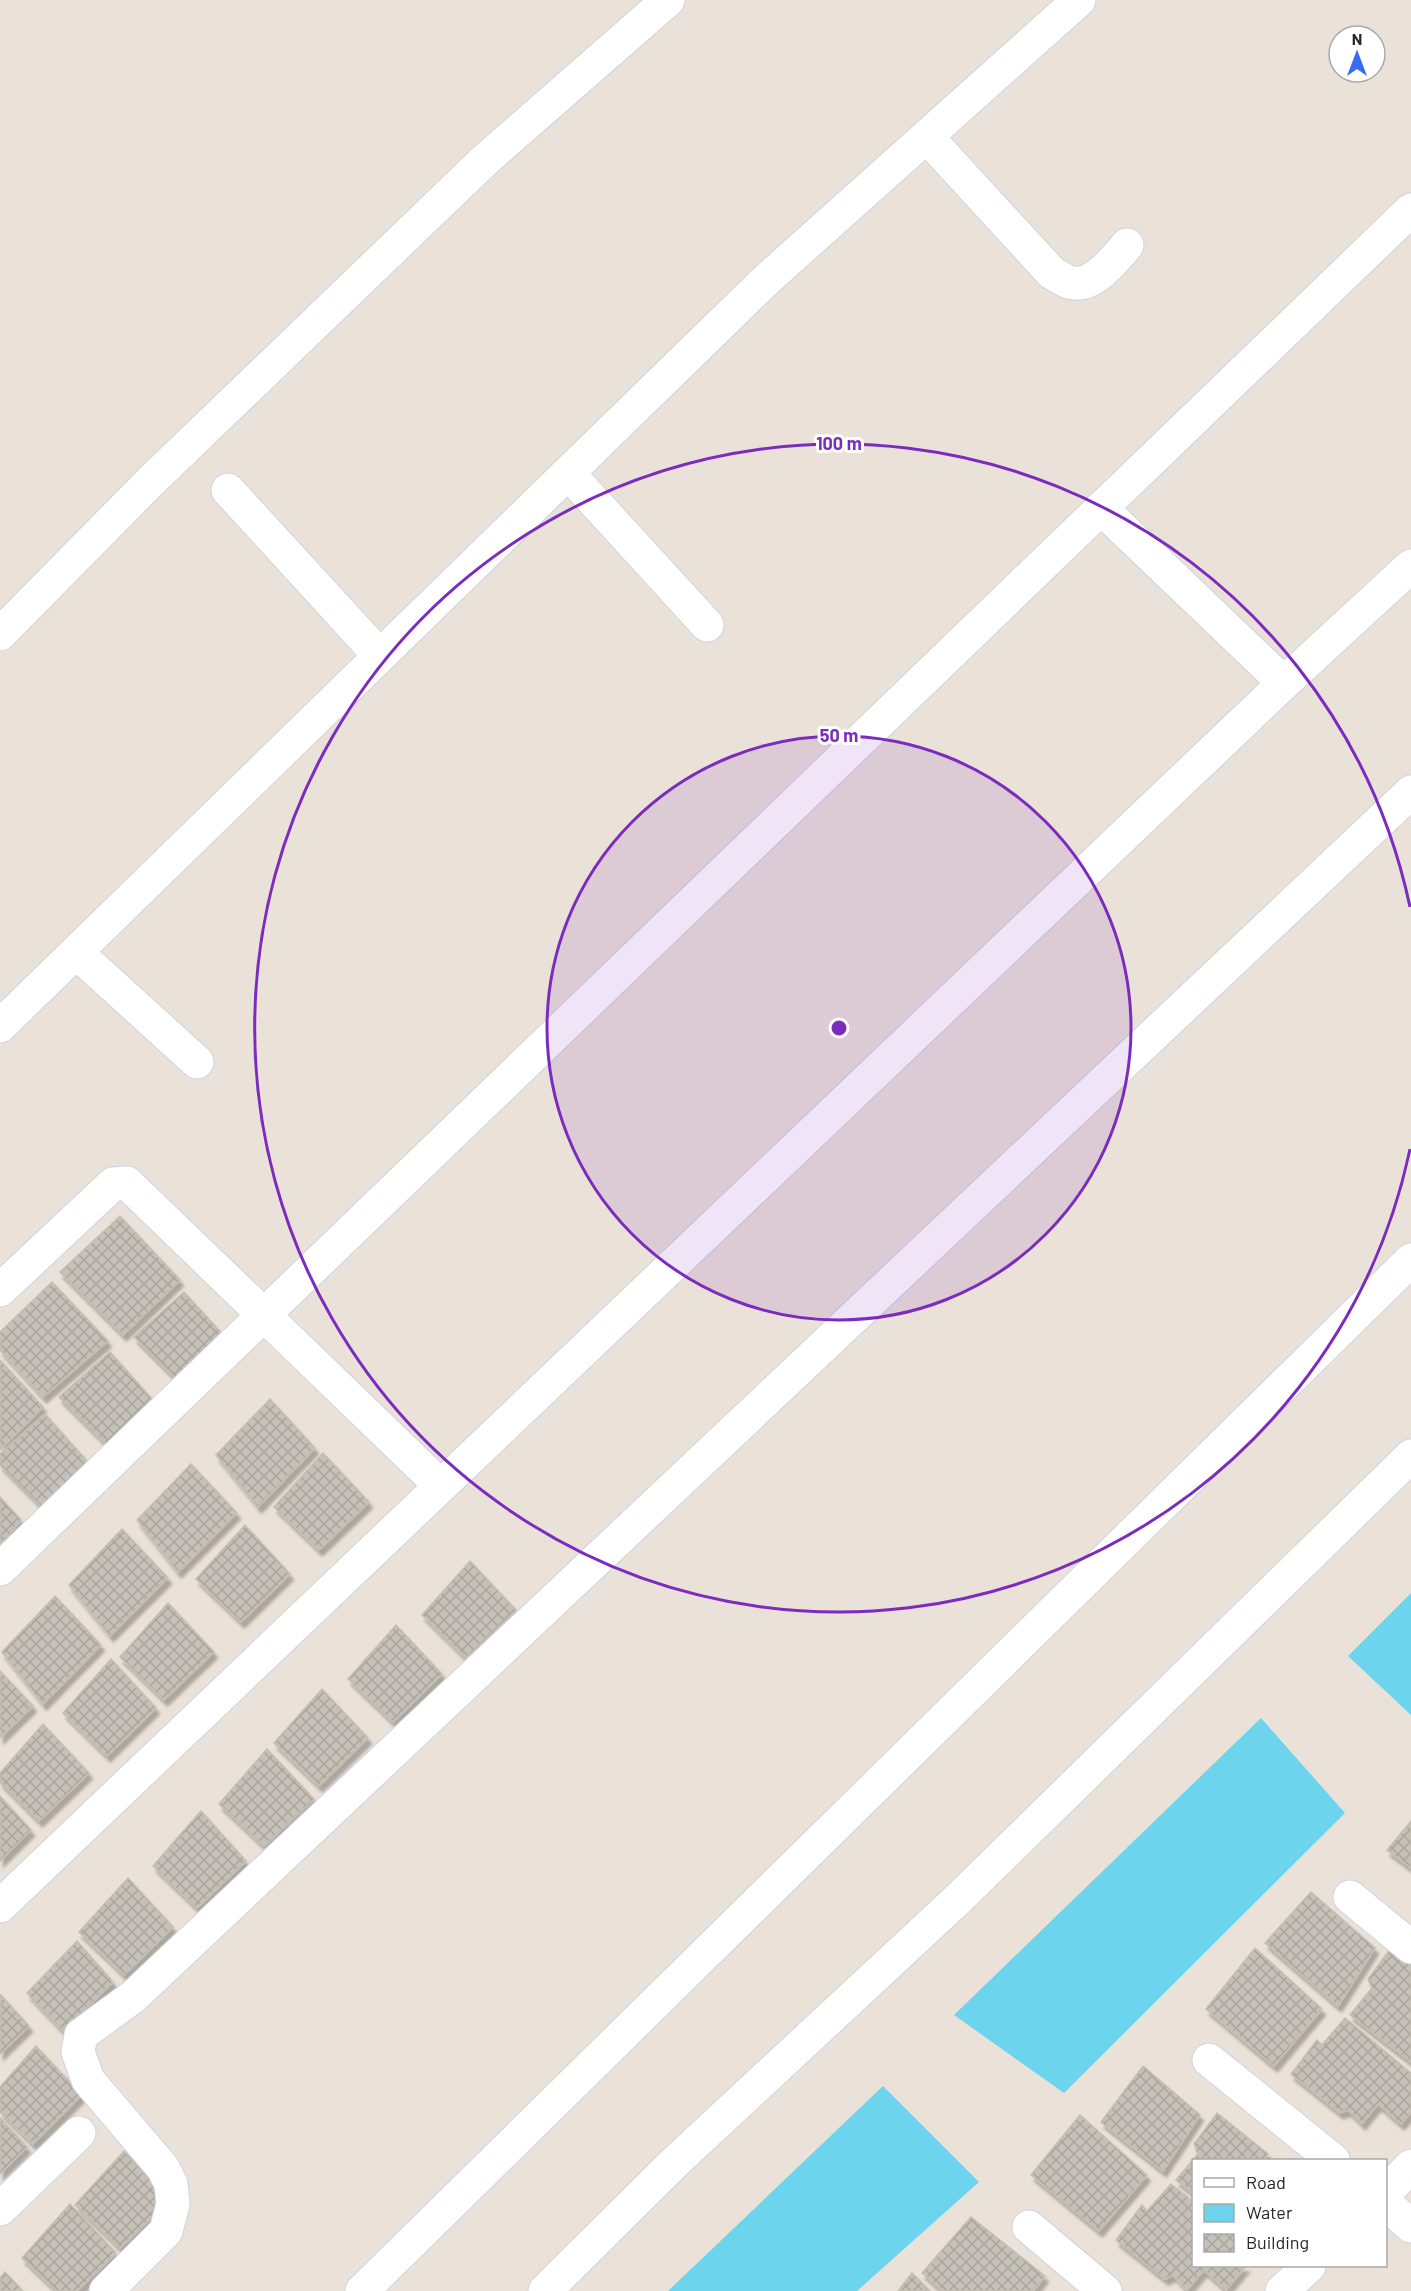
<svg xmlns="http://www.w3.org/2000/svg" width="1411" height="2291" font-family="Barlow,sans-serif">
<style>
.water{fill:#6cd4ed}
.building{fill:url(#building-cross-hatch);stroke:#c5beb3;stroke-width:1.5;filter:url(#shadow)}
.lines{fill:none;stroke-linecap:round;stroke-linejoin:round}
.minor-casing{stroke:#ced3e1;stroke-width:35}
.minor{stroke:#fff;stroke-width:33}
.ring{fill:none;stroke:#7b2cbf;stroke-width:3}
.centre{fill:#7b2cbf;stroke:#fff;stroke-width:3}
.ring-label{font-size:18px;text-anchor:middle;font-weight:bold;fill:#7b2cbf;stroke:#fff;stroke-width:6;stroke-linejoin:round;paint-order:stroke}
</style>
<defs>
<pattern id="building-cross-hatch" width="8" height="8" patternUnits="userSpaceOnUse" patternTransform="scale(1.5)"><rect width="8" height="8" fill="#c5c0b8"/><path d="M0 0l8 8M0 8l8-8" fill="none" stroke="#a9a59e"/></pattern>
<filter id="shadow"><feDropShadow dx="3.5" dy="6" stdDeviation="1.5" flood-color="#0004"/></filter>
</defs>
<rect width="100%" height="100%" fill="#eae2d9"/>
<path class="water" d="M 1411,1593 L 1411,1715 L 1348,1656 Z
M 1261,1718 L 1345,1813 L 1064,2093 L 954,2015 Z
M 883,2086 L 979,2182 L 857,2291 L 668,2291 Z"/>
<path class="building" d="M 120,1216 L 180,1280 L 123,1335 L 60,1272 Z
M 52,1282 L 108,1341 L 43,1397 L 0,1350 L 0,1332 Z
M 184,1292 L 227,1339 L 185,1388 L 134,1337 Z
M 110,1352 L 152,1399 L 110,1448 L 59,1397 Z
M 0,1360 L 43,1407 L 0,1450 Z
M 270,1399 L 315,1448 L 258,1507 L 216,1455 Z
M 45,1414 L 87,1461 L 45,1510 L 0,1465 L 0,1454 Z
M 323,1453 L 369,1502 L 319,1550 L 274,1507 Z
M 191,1464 L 237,1513 L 178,1572 L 137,1520 Z
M 0,1497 L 21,1520 L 0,1545 Z
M 245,1525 L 290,1574 L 241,1622 L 196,1579 Z
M 122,1529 L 168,1578 L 110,1636 L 69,1585 Z
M 470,1561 L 516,1610 L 466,1658 L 422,1615 Z
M 55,1596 L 101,1645 L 43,1704 L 2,1652 Z
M 168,1603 L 214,1652 L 164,1700 L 120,1657 Z
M 396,1625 L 442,1674 L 393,1722 L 348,1679 Z
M 111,1659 L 156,1708 L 107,1756 L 63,1713 Z
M 0,1671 L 33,1706 L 0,1738 Z
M 322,1689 L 368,1738 L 319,1786 L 274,1743 Z
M 43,1724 L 89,1773 L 39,1821 L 0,1782 L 0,1773 Z
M 267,1749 L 314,1799 L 264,1846 L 219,1804 Z
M 0,1796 L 31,1830 L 0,1861 Z
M 201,1811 L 246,1861 L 197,1908 L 153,1866 Z
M 1411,1821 L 1411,1868 L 1387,1850 Z
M 128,1878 L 173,1927 L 124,1975 L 79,1932 Z
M 1311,1892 L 1375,1948 L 1338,2006 L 1265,1943 Z
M 77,1941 L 113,1982 L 63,2031 L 27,1993 Z
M 1255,1948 L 1322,2009 L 1274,2066 L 1206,2009 Z
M 1391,1948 L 1411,1963 L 1411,2062 L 1350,2015 L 1372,1988 L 1368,1979 Z
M 0,1994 L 29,2026 L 0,2054 Z
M 1345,2018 L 1411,2073 L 1411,2112 L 1401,2124 L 1378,2104 L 1362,2124 L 1348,2110 L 1340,2113 L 1291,2074 L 1317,2040 L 1322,2045 Z
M 36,2046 L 82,2095 L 33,2144 L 0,2112 L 0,2087 Z
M 1143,2066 L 1200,2115 L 1163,2171 L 1101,2122 Z
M 1217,2113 L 1268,2154 L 1264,2160 L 1194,2160 L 1194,2194 L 1176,2180 L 1198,2154 L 1194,2144 Z
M 1080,2115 L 1147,2175 L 1099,2231 L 1031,2175 Z
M 0,2118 L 27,2147 L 0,2174 Z
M 124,2151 L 170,2200 L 120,2248 L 75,2205 Z
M 1171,2184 L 1194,2202 L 1194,2266 L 1246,2266 L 1226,2290 L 1204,2270 L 1187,2290 L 1173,2275 L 1165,2279 L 1116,2240 L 1142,2205 L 1147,2211 Z
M 70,2204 L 116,2253 L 77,2291 L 57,2291 L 22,2258 Z
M 971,2217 L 1045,2276 L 1033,2291 L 943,2291 L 922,2273 Z
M 5,2272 L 23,2291 L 0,2291 L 0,2278 Z
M 912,2273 L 930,2291 L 898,2291 Z"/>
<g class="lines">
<g class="minor-casing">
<path id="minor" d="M 927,137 L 1052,273 C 1058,276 1067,283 1074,283 C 1094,286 1116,258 1127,245
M 568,473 L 707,625
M 228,490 L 380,656
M 1101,508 L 1284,683
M 0,634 L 150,482 L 485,160 L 668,0
M 76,952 L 197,1062
M 0,1026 L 765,281 L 1079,0
M 0,1290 L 113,1184 L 127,1183 L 441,1486
M 0,1569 L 1411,210
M 1350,1897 L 1411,1947
M 0,1906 L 1284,683 L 1411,566
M 1209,2060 L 1333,2160
M 1386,2192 L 1411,2166
M 1386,2204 L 1411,2226
M 0,2209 L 79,2133
M 1029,2227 L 1105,2291
M 106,2291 L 166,2231 L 173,2204 L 171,2184 L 163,2168 L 88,2080 L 78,2052 L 81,2035 L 134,1996 L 1411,792
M 362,2291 L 1411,1260
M 545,2291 L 674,2163 L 957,1900 L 1411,1456
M 1282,2291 L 1309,2266"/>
</g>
<use href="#minor" class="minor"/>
</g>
<circle cx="839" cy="1028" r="292" fill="#7b2cbf" fill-opacity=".12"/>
<g class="ring">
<circle cx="839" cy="1028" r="292"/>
<path d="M1410 1149A584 584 0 1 1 1410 907"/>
</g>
<circle cx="839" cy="1028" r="9" class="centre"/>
<g class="ring-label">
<text x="839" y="450">100 m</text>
<text x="839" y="742">50 m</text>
</g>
<rect x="1192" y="2159" width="195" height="108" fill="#ffffff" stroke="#a9a9a9" stroke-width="1.5"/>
<rect x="1204" y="2178" width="30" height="9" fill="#ffffff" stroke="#a9a9a9" stroke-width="1.5"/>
<text x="1246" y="2189" font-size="18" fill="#282828">Road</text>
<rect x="1204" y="2204" width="30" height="18" fill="#6cd4ed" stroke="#a9a9a9" stroke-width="1.5"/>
<text x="1246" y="2219" font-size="18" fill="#282828">Water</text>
<rect x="1204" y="2234" width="30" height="18" fill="url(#building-cross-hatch)" stroke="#a9a9a9" stroke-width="1.5"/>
<text x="1246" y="2249" font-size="18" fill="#282828">Building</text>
<g transform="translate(1357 54)"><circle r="28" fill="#ffffff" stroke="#a9a9a9" stroke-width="1.5"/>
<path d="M0-4.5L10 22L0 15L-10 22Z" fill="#386af8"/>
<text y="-9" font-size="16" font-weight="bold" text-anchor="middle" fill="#282828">N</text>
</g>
</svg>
